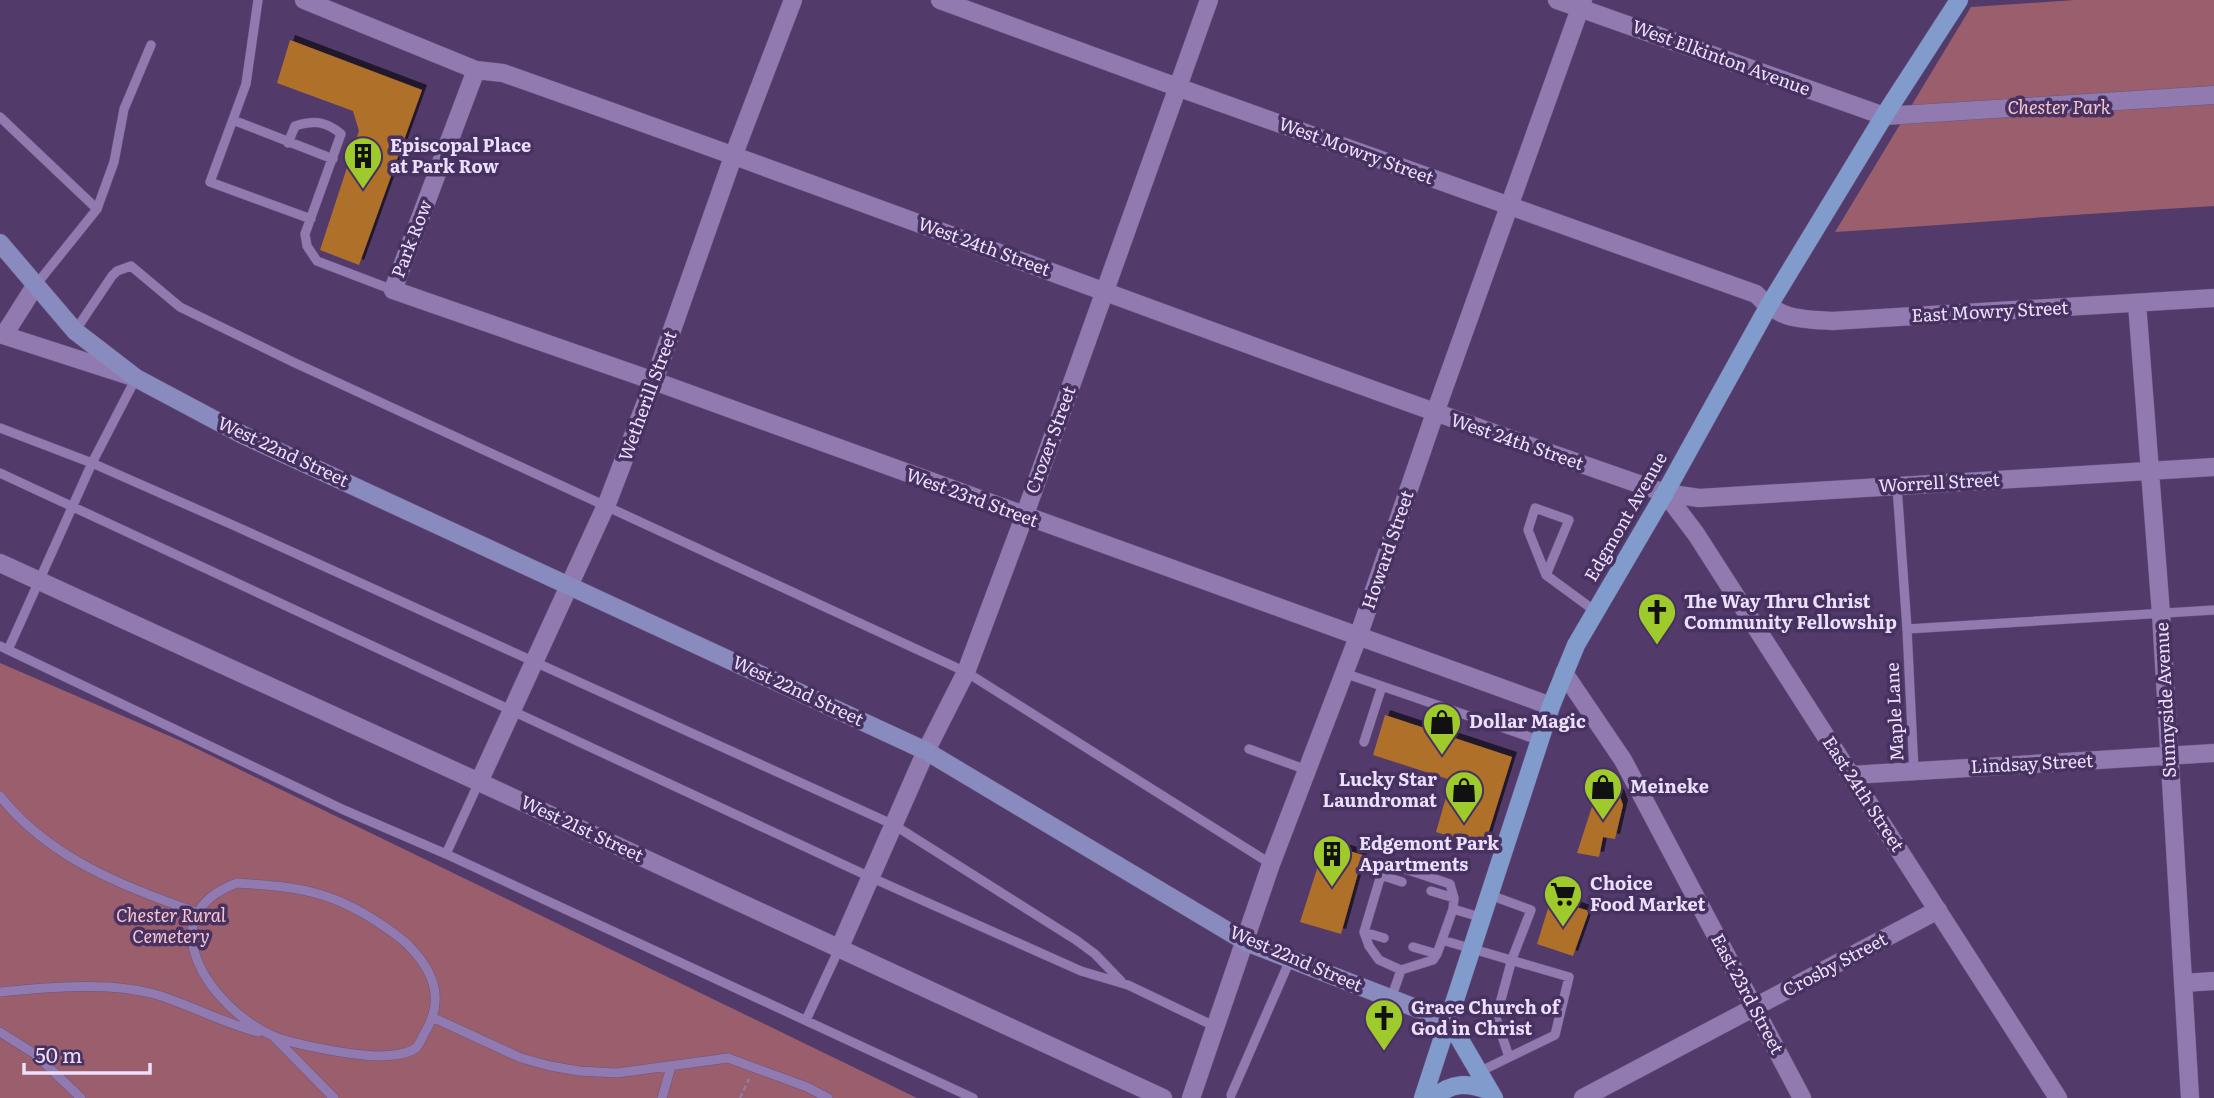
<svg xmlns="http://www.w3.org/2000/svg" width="2214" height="1098" font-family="Literata,serif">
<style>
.green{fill:#9a5e6d}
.building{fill:#af702a;filter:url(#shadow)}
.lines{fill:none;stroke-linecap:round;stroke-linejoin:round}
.lane-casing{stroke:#69567f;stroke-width:10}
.street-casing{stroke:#69567f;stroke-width:19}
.secondary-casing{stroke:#69567f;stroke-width:19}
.primary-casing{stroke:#69567f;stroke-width:19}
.path{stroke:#917ea6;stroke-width:2.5;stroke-dasharray:5 3.5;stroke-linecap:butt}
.lane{stroke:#917aaf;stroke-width:9}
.street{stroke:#917aaf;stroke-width:18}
.secondary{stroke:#898abe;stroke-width:18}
.primary{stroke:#819bcc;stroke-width:18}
.labels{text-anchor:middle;stroke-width:7;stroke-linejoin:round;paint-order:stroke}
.street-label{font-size:18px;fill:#ebdffc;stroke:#473160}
.park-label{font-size:18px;font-style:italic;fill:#f7c6d0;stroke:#473160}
.poi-label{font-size:18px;font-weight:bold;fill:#ebdffc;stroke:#473160;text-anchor:start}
</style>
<defs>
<filter id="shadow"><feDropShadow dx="5" dy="-5" stdDeviation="0" flood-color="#0009"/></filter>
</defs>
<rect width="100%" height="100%" fill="#523b6b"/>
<path class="green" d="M 2075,0 L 2214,0 L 2214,206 C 2088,213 1962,224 1835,232 L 1971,7 Z
M 0,663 L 181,741 L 917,1098 L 0,1098 Z"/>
<path class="building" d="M 290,40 L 422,90 L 359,265 L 320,250 L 359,131 L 353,111 L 277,83 Z
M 1385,715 L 1512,757 L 1484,847 L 1436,832 L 1451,780 L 1373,755 Z
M 1598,788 L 1619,794 L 1623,805 L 1615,839 L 1603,837 L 1599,857 L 1577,853 Z
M 1325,844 L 1363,855 L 1341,934 L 1300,922 Z
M 1551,899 L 1589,911 L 1573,956 L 1537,944 Z"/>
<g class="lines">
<g class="lane-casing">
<path id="lane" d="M 258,0 L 246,84 L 210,182 L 311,219
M 0,117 L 97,209 L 35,286
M 233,120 L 333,159
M 288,143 L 295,126 C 314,120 326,121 341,134 L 305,234 L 307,246 L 317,261 L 393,290
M 97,209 L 114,162 L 124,109 L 151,45
M 75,331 L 112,276 L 117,271 L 131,266 L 180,307 L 293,362 L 966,672 L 1271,864
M 0,428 L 92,463 L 235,526 L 894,825 L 1076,940 L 1095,954 L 1121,981
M 0,473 L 870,877 L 1081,971 L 1128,985 L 1214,1026
M 1897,486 L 1907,629 L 1914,771
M 1546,575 L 1528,530 L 1535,508 L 1569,520 L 1546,575 L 1595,611
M 1907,629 L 2214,610
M 0,646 L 344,810 L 446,854 L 973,1098
M 8,650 L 92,463 L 136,378
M 1344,673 L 1541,741
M 1364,742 L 1382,686
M 1249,749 L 1307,770
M 0,796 C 49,858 124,887 196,912
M 446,854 L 479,782
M 1381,875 L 1390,868 L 1399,867 L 1450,884 L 1454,898 L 1453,909
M 237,883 C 297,887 331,890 382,925 C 392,932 403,939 411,948 C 436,975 444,1002 424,1034 C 422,1038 419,1045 416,1048 C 405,1056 378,1057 364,1055 C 342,1053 290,1044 271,1035 C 212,1008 146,917 237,883 Z
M 1431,891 L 1454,898
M 1490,895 L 1531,910 L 1512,959 L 1496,1018 L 1509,1057
M 1364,932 L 1384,938
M 1442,940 L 1569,977 L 1555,1035 L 1479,1072
M 1413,947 L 1437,954
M 1401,970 L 1379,960 L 1369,946 L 1364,932 L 1381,875 L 1402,882
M 0,992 C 48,987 115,981 161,996 C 194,1007 224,1023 258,1032
M 1391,999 L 1401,970 L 1433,960 L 1437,954 L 1453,909 L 1483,918
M 434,1018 L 521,1058 L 550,1066 L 579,1071 L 617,1073 L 728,1058 L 807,1087 L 828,1098
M 806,1020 L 839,949
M 0,1032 L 35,1054 L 81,1098
M 274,1037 L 334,1098
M 1231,1095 L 1290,960
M 662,1098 L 671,1067"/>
</g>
<g class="street-casing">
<path id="street" d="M 304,0 L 476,70 L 503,73 C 892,210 1276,359 1665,493 L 1699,498 L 2214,467
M 940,0 L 1177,87 L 1756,294 C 1780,320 1799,319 1832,321 L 2214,298
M 1557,0 L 1884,116 L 2214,95
M 476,70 L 393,290 L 654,381 L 1551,706
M 2137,303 L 2161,614 L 2190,1098
M 0,334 L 133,377
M 4,335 L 35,286
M 1665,493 L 1696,534 L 2058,1098
M 0,563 L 479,782 L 1163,1098
M 1564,673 L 1623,760 L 1802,1098
M 1851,775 L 2214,753
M 479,782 L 608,501 L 654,381 L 734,154 L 793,0
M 839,949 L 926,751 L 966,672 L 1024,517 L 1209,0
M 2183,983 L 2214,981
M 1191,1098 L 1271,864 L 1358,637 L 1435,413 L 1583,0
M 1583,1098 L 1938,910"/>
</g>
<g class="secondary-casing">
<path id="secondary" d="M 0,243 L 75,331 L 136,378 L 243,435 L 926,751 L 1246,942 L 1449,1021"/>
</g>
<g class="primary-casing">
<path id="primary" d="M 1449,1021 L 1494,1098
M 1423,1098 L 1551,706 L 1576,645 L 1665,493 L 1768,307 L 1884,116 L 1959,0
M 1434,1098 C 1452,1081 1469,1083 1490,1091"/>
</g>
<path class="path" d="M 740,1098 L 749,1079"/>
<use href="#lane" class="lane"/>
<use href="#street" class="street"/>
<use href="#secondary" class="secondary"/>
<use href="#primary" class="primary"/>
</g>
<defs>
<g id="building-pin" transform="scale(2.0125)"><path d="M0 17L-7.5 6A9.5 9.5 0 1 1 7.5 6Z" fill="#9fca2c" stroke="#473160"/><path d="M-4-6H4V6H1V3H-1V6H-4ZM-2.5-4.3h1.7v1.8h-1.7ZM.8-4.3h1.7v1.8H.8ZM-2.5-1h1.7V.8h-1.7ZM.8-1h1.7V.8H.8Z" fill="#111"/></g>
<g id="church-pin" transform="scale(2.0125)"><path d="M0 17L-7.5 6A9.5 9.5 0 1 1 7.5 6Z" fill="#9fca2c" stroke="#473160"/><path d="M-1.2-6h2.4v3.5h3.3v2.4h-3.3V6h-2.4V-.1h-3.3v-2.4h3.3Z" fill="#111"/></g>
<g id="shop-pin" transform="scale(2.0125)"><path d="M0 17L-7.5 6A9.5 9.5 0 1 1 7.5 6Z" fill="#9fca2c" stroke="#473160"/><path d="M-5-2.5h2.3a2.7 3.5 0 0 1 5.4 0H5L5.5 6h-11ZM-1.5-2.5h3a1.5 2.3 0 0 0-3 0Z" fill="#111"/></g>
<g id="supermarket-pin" transform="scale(2.0125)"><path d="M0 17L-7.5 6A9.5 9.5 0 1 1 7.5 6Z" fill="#9fca2c" stroke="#473160"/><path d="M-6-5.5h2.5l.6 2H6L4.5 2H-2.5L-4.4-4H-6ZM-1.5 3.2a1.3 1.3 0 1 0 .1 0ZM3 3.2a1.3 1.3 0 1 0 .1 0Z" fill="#111"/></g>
</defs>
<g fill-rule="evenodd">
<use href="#building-pin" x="363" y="156"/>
<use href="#church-pin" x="1657" y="612"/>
<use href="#shop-pin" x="1442" y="722"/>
<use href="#shop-pin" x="1603" y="787"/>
<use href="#shop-pin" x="1464" y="790"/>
<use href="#building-pin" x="1332" y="854"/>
<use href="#supermarket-pin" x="1563" y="894"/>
<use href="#church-pin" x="1384" y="1018"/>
</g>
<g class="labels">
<g class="street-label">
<text transform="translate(1721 58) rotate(20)" y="6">West Elkinton Avenue</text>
<text transform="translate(1356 151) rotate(20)" y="6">West Mowry Street</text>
<text transform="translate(412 239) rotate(-69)" y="6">Park Row</text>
<text transform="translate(984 247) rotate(20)" y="6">West 24th Street</text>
<text transform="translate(1990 312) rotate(-3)" y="6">East Mowry Street</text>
<text transform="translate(648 396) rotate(-70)" y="6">Wetherill Street</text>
<text transform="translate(1051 440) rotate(-70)" y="6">Crozer Street</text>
<text transform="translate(1517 442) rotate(19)" y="6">West 24th Street</text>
<text transform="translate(283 452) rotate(25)" y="6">West 22nd Street</text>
<text transform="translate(1939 483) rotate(-3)" y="6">Worrell Street</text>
<text transform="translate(972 498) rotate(20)" y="6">West 23rd Street</text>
<text transform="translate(1626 517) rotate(-60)" y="6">Edgmont Avenue</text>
<text transform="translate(1388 550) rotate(-71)" y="6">Howard Street</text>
<text transform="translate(798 691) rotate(25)" y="6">West 22nd Street</text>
<text transform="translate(2166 700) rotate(-93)" y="6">Sunnyside Avenue</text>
<text transform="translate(1895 712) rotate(-93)" y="6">Maple Lane</text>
<text transform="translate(2032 764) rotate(-3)" y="6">Lindsay Street</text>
<text transform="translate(1863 794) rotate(57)" y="6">East 24th Street</text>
<text transform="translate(582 829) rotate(25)" y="6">West 21st Street</text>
<text transform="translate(1296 959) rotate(23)" y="6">West 22nd Street</text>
<text transform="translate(1835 965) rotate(-28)" y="6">Crosby Street</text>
<text transform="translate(1747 994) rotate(62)" y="6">East 23rd Street</text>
</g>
<g class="park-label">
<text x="2059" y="114">Chester Park</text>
<text x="171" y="922">Chester Rural<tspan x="171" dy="21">Cemetery</tspan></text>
</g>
<g class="poi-label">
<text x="390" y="152">Episcopal Place<tspan x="390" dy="21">at Park Row</tspan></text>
<text x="1684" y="608">The Way Thru Christ<tspan x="1684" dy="21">Community Fellowship</tspan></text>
<text x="1469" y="728">Dollar Magic</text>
<text x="1437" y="786" text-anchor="end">Lucky Star<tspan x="1437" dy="21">Laundromat</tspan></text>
<text x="1630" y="793">Meineke</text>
<text x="1359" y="850">Edgemont Park<tspan x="1359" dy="21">Apartments</tspan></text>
<text x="1590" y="890">Choice<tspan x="1590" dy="21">Food Market</tspan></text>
<text x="1411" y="1014">Grace Church of<tspan x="1411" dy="21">God in Christ</tspan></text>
</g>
</g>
<path d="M24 1063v10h126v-10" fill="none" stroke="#ebdffc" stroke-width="3.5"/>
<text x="35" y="1063" font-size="21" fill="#ebdffc" stroke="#473160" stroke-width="5" paint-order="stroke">50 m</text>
</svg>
